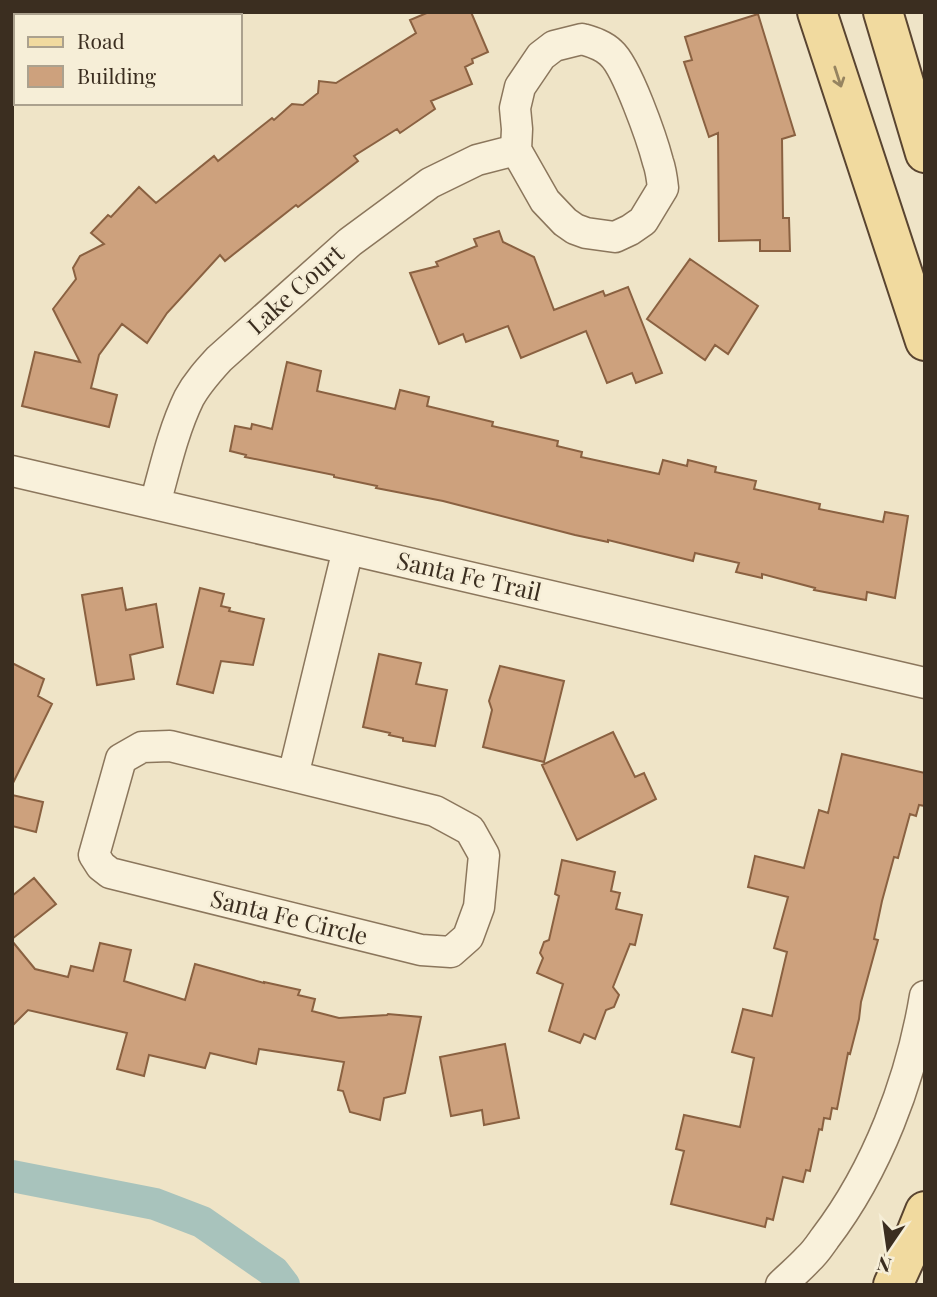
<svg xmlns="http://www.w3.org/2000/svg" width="937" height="1297" font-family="'Playfair Display',serif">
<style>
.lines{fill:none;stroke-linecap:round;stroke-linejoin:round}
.canal{stroke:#a8c3bc;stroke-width:32}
.building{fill:#cda17d;stroke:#8a6141;stroke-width:2}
.minor-casing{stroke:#8b765c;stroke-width:33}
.major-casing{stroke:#594430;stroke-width:42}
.minor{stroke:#f9f1db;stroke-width:30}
.major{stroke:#f1da9f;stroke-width:38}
.oneway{stroke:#968460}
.labels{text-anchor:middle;stroke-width:5;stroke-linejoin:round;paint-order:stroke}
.street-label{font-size:24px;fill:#3b2e20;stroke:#f6eed7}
</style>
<rect width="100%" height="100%" fill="#efe4c7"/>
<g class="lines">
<path class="canal" d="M 193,16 L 198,12
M 12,69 L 16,69
M 12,1176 L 155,1204 L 202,1222 L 274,1272 L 284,1285"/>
</g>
<path class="building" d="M 429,12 L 471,12 L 488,52 L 472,59 L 473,63 L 465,67 L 472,84 L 431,101 L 435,109 L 400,133 L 397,129 L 354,156 L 358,161 L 298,207 L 296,205 L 225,261 L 220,255 L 167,313 L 147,343 L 122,324 L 99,355 L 91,388 L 117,395 L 109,427 L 22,406 L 35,352 L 80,362 L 53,309 L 76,279 L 73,268 L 80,256 L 104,244 L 91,233 L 108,215 L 111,217 L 139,187 L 156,203 L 214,156 L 218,161 L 272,118 L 274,120 L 292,104 L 303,105 L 318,93 L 319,81 L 336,83 L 416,33 L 410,20 Z
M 758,14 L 795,135 L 782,139 L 783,218 L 789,218 L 790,251 L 760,251 L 760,240 L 719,241 L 718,133 L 709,137 L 684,62 L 692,60 L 685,37 Z
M 499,231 L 503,242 L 534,257 L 554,310 L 603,291 L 605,296 L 628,287 L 662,373 L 636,383 L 632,373 L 607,383 L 586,331 L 521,358 L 508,326 L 466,342 L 463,334 L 439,344 L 410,273 L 438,266 L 436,262 L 477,246 L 474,239 Z
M 690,259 L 758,306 L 728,354 L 715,345 L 705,360 L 647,319 Z
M 287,362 L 321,371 L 317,391 L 395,409 L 400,390 L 429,397 L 427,406 L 493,422 L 492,426 L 558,441 L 557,446 L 582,452 L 581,457 L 659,474 L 663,460 L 687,466 L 688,460 L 716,467 L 715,472 L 756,481 L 754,489 L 820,504 L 819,509 L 883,522 L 885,512 L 908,516 L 895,598 L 867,592 L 866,600 L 814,590 L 815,588 L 762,574 L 762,578 L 736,572 L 739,563 L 695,553 L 693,561 L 608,540 L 608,542 L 575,535 L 443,501 L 376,488 L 377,486 L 334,477 L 334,475 L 245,457 L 246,455 L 230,451 L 235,426 L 251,429 L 252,424 L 272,429 Z
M 122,588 L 126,610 L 156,604 L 163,647 L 130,655 L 134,679 L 97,685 L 82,595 Z
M 200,588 L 224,594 L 221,606 L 230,608 L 229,611 L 264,619 L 253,665 L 221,661 L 213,693 L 177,684 Z
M 379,654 L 421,663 L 416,684 L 447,690 L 435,746 L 403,741 L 403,738 L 389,735 L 390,733 L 363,727 Z
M 12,663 L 44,679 L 38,696 L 52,704 L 12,785 Z
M 500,666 L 564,681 L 544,762 L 483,747 L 492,710 L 489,701 Z
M 613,732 L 635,777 L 644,773 L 656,799 L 577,840 L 542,765 Z
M 842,754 L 925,773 L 925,806 L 919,805 L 916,816 L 910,814 L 898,858 L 894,857 L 882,901 L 874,939 L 878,940 L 861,1002 L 859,1019 L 850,1054 L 848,1053 L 837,1109 L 832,1108 L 830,1119 L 824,1118 L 822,1130 L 819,1129 L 810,1171 L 806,1170 L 803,1182 L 783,1177 L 773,1220 L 767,1218 L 765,1227 L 671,1204 L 684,1151 L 676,1149 L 684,1115 L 740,1127 L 754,1058 L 732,1052 L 743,1009 L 772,1016 L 787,952 L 774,948 L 788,897 L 748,887 L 755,856 L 804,868 L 819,810 L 828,813 Z
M 12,795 L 43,802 L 36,832 L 12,826 Z
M 562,860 L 615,872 L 611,891 L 620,893 L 616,909 L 642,915 L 635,945 L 630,944 L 613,987 L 619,995 L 614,1007 L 606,1010 L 595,1039 L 584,1034 L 580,1043 L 549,1031 L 563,984 L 537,973 L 543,958 L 540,953 L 544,942 L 549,940 L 559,896 L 555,894 Z
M 34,878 L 56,904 L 12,939 L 12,896 Z
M 12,941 L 35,969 L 68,977 L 71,966 L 93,971 L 100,943 L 131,950 L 124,981 L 185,1000 L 195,964 L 264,983 L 264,982 L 300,990 L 298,995 L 315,999 L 312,1011 L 339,1018 L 387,1015 L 388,1014 L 421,1017 L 405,1093 L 384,1098 L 380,1120 L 350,1112 L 343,1091 L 338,1090 L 344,1062 L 259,1049 L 256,1064 L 210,1053 L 205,1068 L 149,1055 L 144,1076 L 117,1069 L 127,1033 L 28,1010 L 12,1026 Z
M 505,1044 L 519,1118 L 484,1125 L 482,1110 L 451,1116 L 440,1057 Z"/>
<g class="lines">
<g class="minor-casing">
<path id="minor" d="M 582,39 C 592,42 603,45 611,53 C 627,67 652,139 658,162 C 661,170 662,179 663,188 L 643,221 L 630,230 L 615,237 L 586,233 L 575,229 L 565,222 L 545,201 L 516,150 L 517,129 L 515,108 L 520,87 L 541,56 L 554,46 Z
M 12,471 L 925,683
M 155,504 C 165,468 173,431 189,398 C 197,383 208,371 219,359 L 350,242 L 430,183 L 477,160 L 516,150
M 170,746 L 435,811 L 470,830 L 484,855 L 479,907 L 468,937 L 451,952 L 421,950 L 110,873 L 101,866 L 94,855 L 121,759 L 142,747 Z
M 293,776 L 348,549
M 781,1285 C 790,1276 800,1268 808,1259 C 815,1253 820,1245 825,1238 C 877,1170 911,1080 925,996"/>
</g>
<g class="major-casing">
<path id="major" d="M 817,12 L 925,341
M 883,12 L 925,153
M 893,1285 L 910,1248 L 925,1211"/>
</g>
<use href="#minor" class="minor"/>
<use href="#major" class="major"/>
</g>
<defs><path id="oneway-shaft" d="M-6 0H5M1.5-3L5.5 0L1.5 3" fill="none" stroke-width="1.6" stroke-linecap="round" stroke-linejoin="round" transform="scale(1.75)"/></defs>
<use class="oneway" href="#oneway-shaft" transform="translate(838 77) rotate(72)"/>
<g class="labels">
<g class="street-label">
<text transform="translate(296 290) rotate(-42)" y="8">Lake Court</text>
<text transform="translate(469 577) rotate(13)" y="8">Santa Fe Trail</text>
<text transform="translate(289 918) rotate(14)" y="8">Santa Fe Circle</text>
</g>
</g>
<rect width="937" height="1297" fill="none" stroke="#3b2e20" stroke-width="28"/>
<rect x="14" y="14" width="228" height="91" fill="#f6eed7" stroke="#aba18e" stroke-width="2"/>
<rect x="28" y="37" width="35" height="10" fill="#f1da9f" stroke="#aba18e" stroke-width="2"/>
<text x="77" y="49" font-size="21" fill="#3b2e20">Road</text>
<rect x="28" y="66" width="35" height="21" fill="#cda17d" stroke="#aba18e" stroke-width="2"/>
<text x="77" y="84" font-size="21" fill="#3b2e20">Building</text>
<g transform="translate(888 1248) rotate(193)" stroke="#f6eed7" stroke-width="5" paint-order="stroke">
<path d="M0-5L12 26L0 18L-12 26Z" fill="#3b2e20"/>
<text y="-10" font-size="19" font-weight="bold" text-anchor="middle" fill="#3b2e20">N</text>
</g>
</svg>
